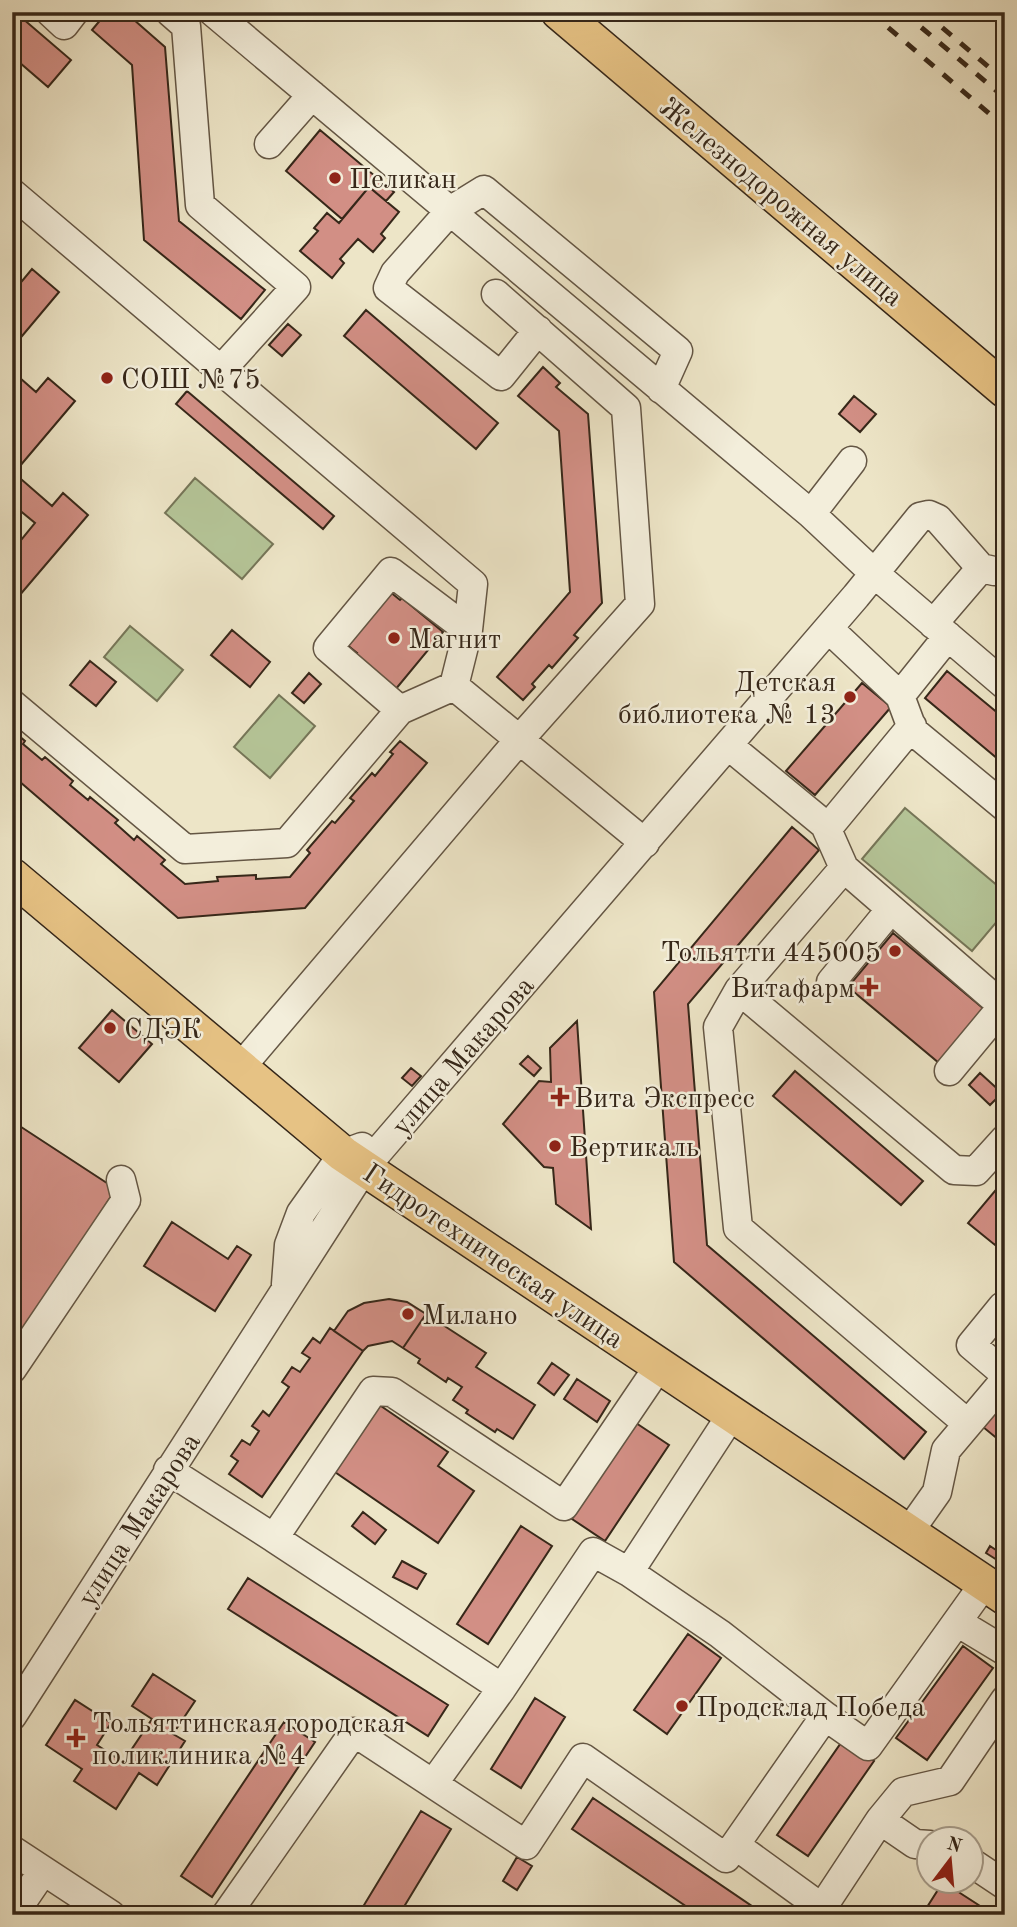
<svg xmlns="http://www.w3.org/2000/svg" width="1017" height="1927" font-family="'Old Standard TT',serif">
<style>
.green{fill:#b5c598;stroke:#767658;stroke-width:2}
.building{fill:#d28f85;stroke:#362719;stroke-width:2}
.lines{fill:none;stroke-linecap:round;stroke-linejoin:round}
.minor-casing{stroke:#645644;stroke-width:31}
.major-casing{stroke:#362719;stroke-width:38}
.minor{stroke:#f3eedb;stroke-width:28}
.major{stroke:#e6c284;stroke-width:35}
.rail{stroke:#362719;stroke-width:5;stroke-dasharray:12 12;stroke-linecap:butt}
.poi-dot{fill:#8f2418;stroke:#f3eedb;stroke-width:2.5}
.labels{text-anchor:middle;stroke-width:5;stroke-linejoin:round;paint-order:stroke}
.poi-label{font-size:28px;fill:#362719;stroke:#f3eedb;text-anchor:start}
.street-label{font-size:28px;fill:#362719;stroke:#f3eedb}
</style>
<rect width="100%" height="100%" fill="#ede5c7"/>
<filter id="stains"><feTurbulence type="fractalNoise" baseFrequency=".00286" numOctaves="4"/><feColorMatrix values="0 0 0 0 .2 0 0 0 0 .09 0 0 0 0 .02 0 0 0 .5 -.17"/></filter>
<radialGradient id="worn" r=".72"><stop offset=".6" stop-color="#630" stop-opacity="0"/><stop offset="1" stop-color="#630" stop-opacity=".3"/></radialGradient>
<path class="green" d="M 195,478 L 273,544 L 242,579 L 165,513 Z
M 130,626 L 183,670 L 157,701 L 104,657 Z
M 279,695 L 315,726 L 270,778 L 234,747 Z
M 905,808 L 1005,892 L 1005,912 L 972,951 L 862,859 Z"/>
<path class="building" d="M 12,12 L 15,12 L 71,60 L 48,87 L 12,56 Z
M 107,12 L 125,12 L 165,47 L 179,221 L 265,290 L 241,319 L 144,240 L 132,65 L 92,30 Z
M 320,130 L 394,192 L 386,201 L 369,187 L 342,219 L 286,171 Z
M 369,187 L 399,212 L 381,234 L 385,238 L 373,252 L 358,239 L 340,259 L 344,263 L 332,278 L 300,251 L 318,231 L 314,228 L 327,213 L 339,223 Z
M 32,269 L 59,292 L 12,348 L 12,293 Z
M 366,310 L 498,423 L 476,449 L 344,336 Z
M 288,324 L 301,335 L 282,356 L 269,345 Z
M 543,367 L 560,383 L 556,387 L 588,414 L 602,603 L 574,635 L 578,638 L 552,668 L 549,665 L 532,684 L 535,687 L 523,700 L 497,677 L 570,592 L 559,431 L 518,396 Z
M 12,371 L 36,392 L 48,378 L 75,401 L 14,473 L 52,506 L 63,493 L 88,515 L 13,603 L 12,551 L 35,523 L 12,504 Z
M 187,391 L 334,516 L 323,529 L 176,404 Z
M 854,396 L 876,414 L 860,432 L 839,414 Z
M 389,591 L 400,600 L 402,598 L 443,632 L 395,690 L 354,657 L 357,653 L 346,644 Z
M 232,630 L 270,662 L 250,687 L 211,655 Z
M 90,661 L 116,682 L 96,706 L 70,685 Z
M 947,671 L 1005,719 L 1005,765 L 925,698 Z
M 309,673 L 321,684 L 304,703 L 292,693 Z
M 862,683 L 891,707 L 815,795 L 786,771 Z
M 12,730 L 25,741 L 23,744 L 42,760 L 45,757 L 73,781 L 70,785 L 88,800 L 90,797 L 118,820 L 115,823 L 134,840 L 137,836 L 165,860 L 161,864 L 185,884 L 218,881 L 217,877 L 256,875 L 256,879 L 290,877 L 310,853 L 307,850 L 332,821 L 335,823 L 354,801 L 350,798 L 372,773 L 375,776 L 393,754 L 390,752 L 400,741 L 427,763 L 305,908 L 178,918 L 12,775 Z
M 792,827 L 819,850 L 688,1004 L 707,1245 L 926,1432 L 904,1459 L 674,1262 L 654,992 Z
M 893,933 L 984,1009 L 939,1063 L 848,987 Z
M 112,1010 L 152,1044 L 119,1082 L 79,1048 Z
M 577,1021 L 591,1229 L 556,1204 L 553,1168 L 544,1167 L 503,1124 L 539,1081 L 551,1082 L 550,1048 Z
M 528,1056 L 541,1068 L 534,1076 L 520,1064 Z
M 411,1068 L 421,1076 L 412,1086 L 402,1078 Z
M 795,1071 L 923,1181 L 901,1205 L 773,1096 Z
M 980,1073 L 1002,1093 L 990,1105 L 969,1085 Z
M 12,1121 L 116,1189 L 12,1349 Z
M 1005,1179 L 1005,1234 L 995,1245 L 968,1223 Z
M 172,1222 L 228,1259 L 237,1246 L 251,1255 L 215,1311 L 144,1266 Z
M 389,1299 L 407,1302 L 426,1314 L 403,1348 L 392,1341 L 368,1346 L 363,1351 L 334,1331 L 348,1311 L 364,1303 Z
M 426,1314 L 486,1353 L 476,1367 L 535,1405 L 513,1439 L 497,1429 L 495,1432 L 466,1413 L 468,1410 L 453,1400 L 462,1387 L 448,1378 L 446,1382 L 418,1363 L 420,1359 L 403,1348 Z
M 330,1328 L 363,1351 L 262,1497 L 229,1474 L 238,1461 L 231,1456 L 242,1440 L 250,1445 L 259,1431 L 252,1426 L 263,1411 L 269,1416 L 289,1387 L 282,1382 L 292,1367 L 300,1372 L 310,1358 L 302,1353 L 313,1338 L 320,1343 Z
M 552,1363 L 569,1375 L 554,1395 L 538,1383 Z
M 577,1379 L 610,1401 L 597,1422 L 564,1399 Z
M 1005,1402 L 1005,1445 L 983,1427 Z
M 378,1404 L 448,1452 L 438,1466 L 474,1491 L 438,1543 L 332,1470 Z
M 636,1423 L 669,1445 L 605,1541 L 572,1519 Z
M 363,1512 L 386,1530 L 375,1544 L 352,1526 Z
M 521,1526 L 552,1546 L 488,1644 L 457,1624 Z
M 990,1546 L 1005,1556 L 1005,1565 L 986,1553 Z
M 402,1561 L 426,1574 L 417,1589 L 393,1577 Z
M 248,1578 L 448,1705 L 428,1736 L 228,1609 Z
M 688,1634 L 721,1658 L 667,1734 L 634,1710 Z
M 963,1646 L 993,1668 L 927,1760 L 896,1738 Z
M 153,1674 L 195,1701 L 173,1734 L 185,1741 L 157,1785 L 139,1773 L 116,1809 L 74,1781 L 82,1769 L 46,1745 L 75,1700 L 111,1723 L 97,1745 L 123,1762 L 152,1719 L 132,1706 Z
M 535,1698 L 565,1717 L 521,1788 L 491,1769 Z
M 284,1722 L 315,1742 L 212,1897 L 181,1876 Z
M 843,1740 L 874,1761 L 808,1856 L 777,1835 Z
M 593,1798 L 765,1915 L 699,1915 L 572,1829 Z
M 421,1811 L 451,1829 L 399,1915 L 358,1915 Z
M 517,1857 L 532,1866 L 517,1890 L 503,1881 Z
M 943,1882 L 994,1915 L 922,1915 Z"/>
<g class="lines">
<g class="minor-casing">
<path id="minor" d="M 50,12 L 64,25 L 74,12
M 170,12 L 186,26 L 200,205 L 296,287 L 221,370
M 213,12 L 811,514 L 875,574 L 1005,685
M 269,144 L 312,95
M 12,193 L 473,584 L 468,630 L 454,686 L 645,843
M 538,330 L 501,376 L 388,288 L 395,273 L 450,211 L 484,190 L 678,351 L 661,389
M 811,514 L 852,461
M 933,624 L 981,568
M 829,629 L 900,696 L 948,636
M 900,696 L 913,731 L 1005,807
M 12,704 L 185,849 L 287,843 L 400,710 L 454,686
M 400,710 L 328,648 L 391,572 L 468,630
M 729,746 L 825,825 L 844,868 L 1003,1006 L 949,1071
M 827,829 L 912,726
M 844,868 L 739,990 L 718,1027 L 738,1228 L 968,1424
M 831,982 L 891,909
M 739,990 L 954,1170 L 976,1171 L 1005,1139
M 240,1068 L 519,740 L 640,604 L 626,408 L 496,294
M 286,1284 L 289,1245 L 301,1213 L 343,1154 L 362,1147
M 1002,1307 L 971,1345 L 1005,1374
M 12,1369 L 126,1200 L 121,1180
M 168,1470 L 274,1538 L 373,1391 L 392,1392 L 564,1506 L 659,1366
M 908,1533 L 937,1492 L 946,1450 L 1005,1380
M 274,1538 L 502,1688 L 593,1552 L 629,1572 L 732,1414
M 629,1572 L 720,1634 L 825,1716
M 957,1622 L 1005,1651
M 12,1716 L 364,1168 L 856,596 L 920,517 L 929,515 L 938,519 L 981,568 L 994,571 L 1005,571
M 433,1784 L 502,1688
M 880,1820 L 903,1792 L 950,1781 L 1005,1700
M 735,1845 L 822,1908 L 880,1820 L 915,1844 L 930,1845
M 12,1850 L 111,1915
M 972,1863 L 1005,1885
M 13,1915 L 43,1871
M 226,1915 L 354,1732 L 526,1845 L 583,1758 L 726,1858 L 825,1716 L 868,1746 L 984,1584"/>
</g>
<g class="major-casing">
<path id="major" d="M 559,12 L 1005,390
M 12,876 L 343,1154 L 1005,1597"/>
</g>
<use href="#minor" class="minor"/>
<use href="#major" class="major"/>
<path class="rail" d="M 870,12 L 1005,127
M 903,12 L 1005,98
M 924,12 L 1005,81"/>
</g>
<g class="poi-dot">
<circle cx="335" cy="178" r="7"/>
<circle cx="107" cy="378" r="7"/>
<circle cx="394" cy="638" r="7"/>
<circle cx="850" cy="697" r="7"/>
<circle cx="895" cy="951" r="7"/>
<path d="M865.5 976.5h7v7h7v7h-7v7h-7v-7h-7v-7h7z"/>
<circle cx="110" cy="1028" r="7"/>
<path d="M556.5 1086.5h7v7h7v7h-7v7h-7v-7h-7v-7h7z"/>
<circle cx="555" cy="1146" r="7"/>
<circle cx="408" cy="1314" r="7"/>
<circle cx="682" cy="1706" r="7"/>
<path d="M72.5 1727.5h7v7h7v7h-7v7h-7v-7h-7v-7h7z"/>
</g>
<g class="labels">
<g class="poi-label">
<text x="349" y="188">Пеликан</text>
<text x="121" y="388">СОШ №75</text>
<text x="408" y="648">Магнит</text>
<text x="836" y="691" text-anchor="end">Детская<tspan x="836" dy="32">библиотека № 13</tspan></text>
<text x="881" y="961" text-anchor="end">Тольятти 445005</text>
<text x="855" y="997" text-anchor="end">Витафарм</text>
<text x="124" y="1038">СДЭК</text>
<text x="574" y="1107">Вита Экспресс</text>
<text x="569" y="1156">Вертикаль</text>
<text x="422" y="1324">Милано</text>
<text x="696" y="1716">Продсклад Победа</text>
<text x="92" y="1732">Тольяттинская городская<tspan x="92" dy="32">поликлиника №4</tspan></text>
</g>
<g class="street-label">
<text transform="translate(782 201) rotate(40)" y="10">Железнодорожная улица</text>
<text transform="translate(462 1055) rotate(-49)" y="10">улица Макарова</text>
<text transform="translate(494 1255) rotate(34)" y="10">Гидротехническая улица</text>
<text transform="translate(138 1519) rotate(-57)" y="10">улица Макарова</text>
</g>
</g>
<rect width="1017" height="1927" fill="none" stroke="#ede5c7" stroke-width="42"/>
<rect x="14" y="14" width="989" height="1899" fill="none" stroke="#362719" stroke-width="3.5"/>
<rect x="21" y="21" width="975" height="1885" fill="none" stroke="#362719" stroke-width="2"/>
<g transform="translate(950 1860) rotate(16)"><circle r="33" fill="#f3eedb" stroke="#a79e8d" stroke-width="2"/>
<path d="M0-5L12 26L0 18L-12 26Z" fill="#8f2418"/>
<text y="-10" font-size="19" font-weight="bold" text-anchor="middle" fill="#362719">N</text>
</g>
<rect width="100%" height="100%" filter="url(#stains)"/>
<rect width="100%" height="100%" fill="url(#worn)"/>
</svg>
